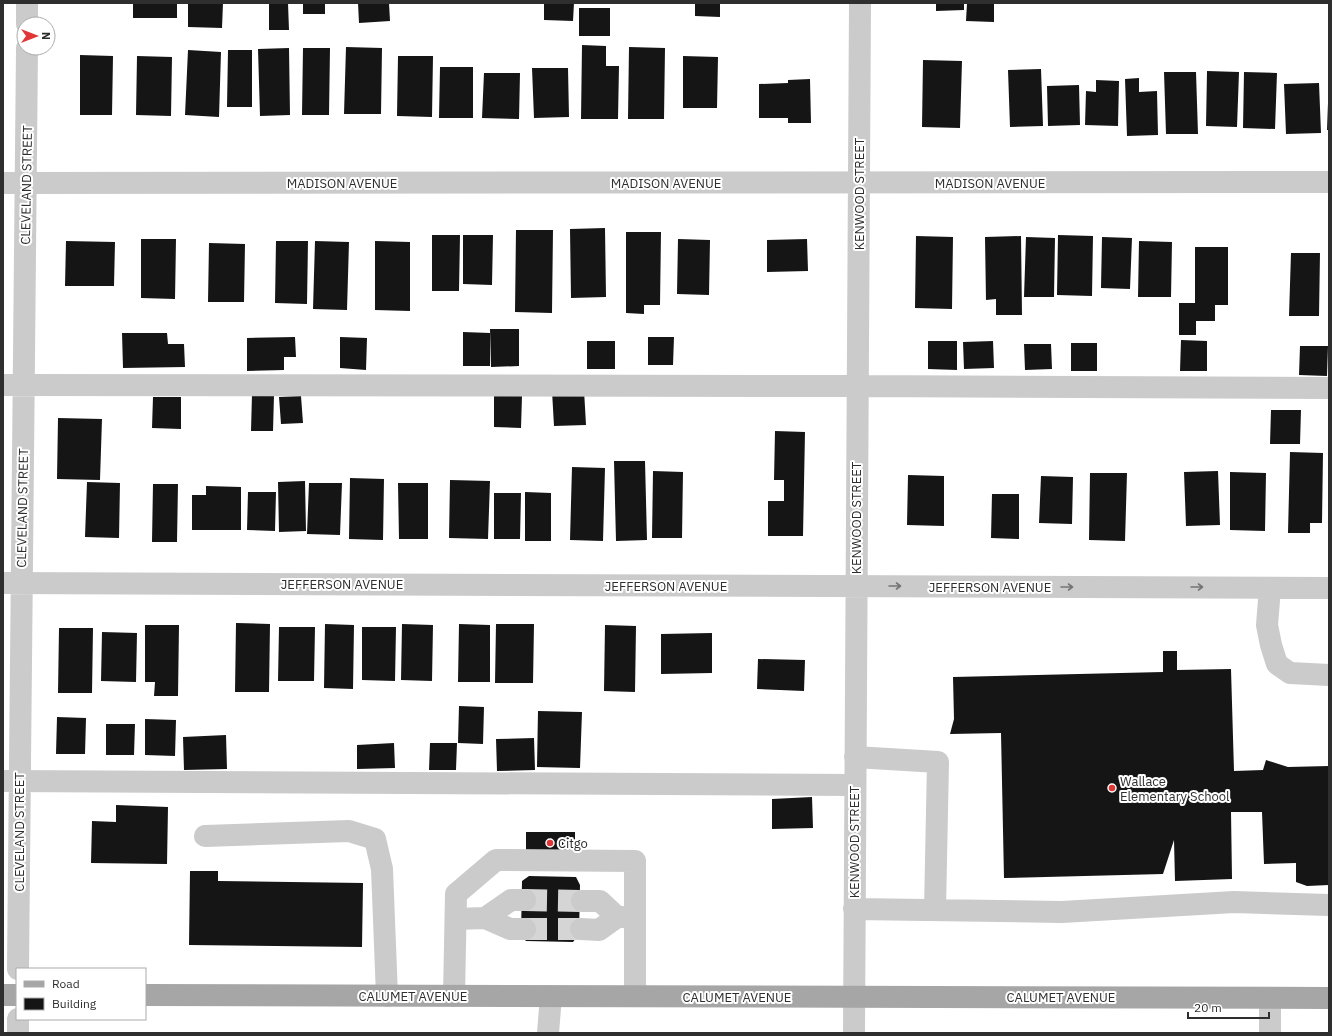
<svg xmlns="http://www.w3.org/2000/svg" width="1332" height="1036" font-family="'IBM Plex Sans',sans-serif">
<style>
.building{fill:#151515}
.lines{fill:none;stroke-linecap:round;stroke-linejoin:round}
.minor-tunnel{stroke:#d5d5d5;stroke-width:22;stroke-dasharray:22 11;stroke-linecap:butt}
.minor{stroke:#cbcbcb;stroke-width:22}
.major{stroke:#a6a6a6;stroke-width:22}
.oneway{stroke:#757575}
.poi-dot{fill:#e03636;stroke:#fff;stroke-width:1.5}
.labels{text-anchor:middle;stroke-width:4;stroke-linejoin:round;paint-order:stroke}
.street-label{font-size:13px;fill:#2e2e2e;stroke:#fff}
.poi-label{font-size:13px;fill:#2e2e2e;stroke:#fff;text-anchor:start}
</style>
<rect width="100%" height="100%" fill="#fff"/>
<path class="building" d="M 133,3 L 177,3 L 177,18 L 133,18 Z
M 188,3 L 223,3 L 222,28 L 188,27 Z
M 269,3 L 288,3 L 289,30 L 269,30 Z
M 303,3 L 325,3 L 325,14 L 303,14 Z
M 358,3 L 389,3 L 390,21 L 359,23 Z
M 544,3 L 574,3 L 573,21 L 544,20 Z
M 695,3 L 720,3 L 720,17 L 695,16 Z
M 936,3 L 964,3 L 964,10 L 936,11 Z
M 967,3 L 994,3 L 994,22 L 966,21 Z
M 579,8 L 610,8 L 610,36 L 579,36 Z
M 582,45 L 606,46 L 606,66 L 619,66 L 618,119 L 581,119 Z
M 346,47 L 382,48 L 381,114 L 344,114 Z
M 629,47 L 665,48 L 664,119 L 628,119 Z
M 289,48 L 290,115 L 260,116 L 258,49 Z
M 303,48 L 330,48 L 329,115 L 302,115 Z
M 188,50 L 221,52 L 219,117 L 185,115 Z
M 228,50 L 252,50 L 252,107 L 227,107 Z
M 80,55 L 113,56 L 112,115 L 80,115 Z
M 137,56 L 172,57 L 171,116 L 136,115 Z
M 398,56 L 433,56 L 432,117 L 397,116 Z
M 683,56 L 718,57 L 717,108 L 683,108 Z
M 923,60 L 962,61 L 960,128 L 922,127 Z
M 440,67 L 473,67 L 473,118 L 439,118 Z
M 532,68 L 568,68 L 569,117 L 534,118 Z
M 1041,69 L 1043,126 L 1010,127 L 1008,70 Z
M 1207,71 L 1239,72 L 1237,127 L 1206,126 Z
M 1164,72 L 1196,72 L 1198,134 L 1166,134 Z
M 1244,72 L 1277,73 L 1275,129 L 1243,128 Z
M 484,73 L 520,73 L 519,119 L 482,118 Z
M 1139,78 L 1139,92 L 1157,91 L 1158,135 L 1127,136 L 1125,79 Z
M 810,79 L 811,123 L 788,123 L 788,118 L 759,118 L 759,84 L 788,83 L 788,80 Z
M 1096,80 L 1119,81 L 1118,126 L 1085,125 L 1086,91 L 1096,92 Z
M 1319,83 L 1321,133 L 1286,134 L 1284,84 Z
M 1079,85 L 1080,125 L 1048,126 L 1047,86 Z
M 1328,103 L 1329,103 L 1329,130 L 1327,130 Z
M 605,228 L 606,297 L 571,298 L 570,229 Z
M 516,230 L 553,230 L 552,313 L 515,312 Z
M 626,232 L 661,232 L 660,305 L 644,305 L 644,314 L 626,313 Z
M 432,235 L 460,235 L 459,291 L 432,291 Z
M 463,235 L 493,235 L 492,285 L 463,284 Z
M 1058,235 L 1093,236 L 1092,296 L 1057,295 Z
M 916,236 L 953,237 L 952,309 L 915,308 Z
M 1021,236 L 1022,315 L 996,315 L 996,299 L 986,300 L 985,237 Z
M 1026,237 L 1055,238 L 1054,297 L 1024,297 Z
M 1102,237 L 1132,238 L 1130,289 L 1101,288 Z
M 141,239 L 176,239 L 175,299 L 141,298 Z
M 678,239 L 710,240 L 709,295 L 677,294 Z
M 807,239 L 808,271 L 767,272 L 767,240 Z
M 66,241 L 115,242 L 114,286 L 65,286 Z
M 276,241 L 308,241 L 307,304 L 275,303 Z
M 315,241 L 349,242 L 347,310 L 313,309 Z
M 375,241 L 410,242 L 410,311 L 375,310 Z
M 1139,241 L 1172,242 L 1171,297 L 1138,297 Z
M 209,243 L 245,244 L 244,302 L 208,302 Z
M 1195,247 L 1228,247 L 1228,305 L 1215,305 L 1215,321 L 1196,321 L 1196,335 L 1179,335 L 1179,303 L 1195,303 Z
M 1291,253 L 1320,253 L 1319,316 L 1289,316 Z
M 490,329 L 519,329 L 519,366 L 491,367 Z
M 463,332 L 490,333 L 490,366 L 463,366 Z
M 122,333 L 167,333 L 168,344 L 184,344 L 185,367 L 123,368 Z
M 295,337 L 296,357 L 284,357 L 284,370 L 247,371 L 247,338 Z
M 340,337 L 367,338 L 366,370 L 340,368 Z
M 648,337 L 674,337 L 673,365 L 648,365 Z
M 1181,340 L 1207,341 L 1207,371 L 1180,371 Z
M 587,341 L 615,341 L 615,369 L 587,369 Z
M 928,341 L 957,341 L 957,370 L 928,369 Z
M 993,341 L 994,368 L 964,369 L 963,342 Z
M 1071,343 L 1097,343 L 1097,371 L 1071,371 Z
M 1024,344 L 1051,344 L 1052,369 L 1025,370 Z
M 1300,346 L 1328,346 L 1327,376 L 1299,375 Z
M 584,390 L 586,425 L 554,426 L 552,391 Z
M 252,394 L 274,395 L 273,431 L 251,431 Z
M 494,395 L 522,396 L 521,428 L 494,427 Z
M 301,396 L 303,423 L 281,424 L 279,397 Z
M 153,397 L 181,397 L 181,429 L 152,428 Z
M 1271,410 L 1301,410 L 1300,444 L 1270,444 Z
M 58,418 L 102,419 L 100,480 L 57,479 Z
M 775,431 L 805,432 L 803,536 L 768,536 L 768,501 L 784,501 L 784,480 L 774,480 Z
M 1290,452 L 1323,453 L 1322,523 L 1310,523 L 1310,533 L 1288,533 Z
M 614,461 L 645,461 L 647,540 L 616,541 Z
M 572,467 L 605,468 L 603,541 L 570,540 Z
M 653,471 L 683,472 L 682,538 L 652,538 Z
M 1218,471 L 1220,525 L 1186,526 L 1184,472 Z
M 1230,472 L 1266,473 L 1265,531 L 1230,530 Z
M 1090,473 L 1127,473 L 1125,541 L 1089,540 Z
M 908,475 L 944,476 L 944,526 L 907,525 Z
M 1041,476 L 1073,477 L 1072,524 L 1039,523 Z
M 350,478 L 384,479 L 383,540 L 349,539 Z
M 450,480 L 490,481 L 488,539 L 449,538 Z
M 305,481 L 306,531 L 279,532 L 278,482 Z
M 87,482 L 120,483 L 119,538 L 85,537 Z
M 309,483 L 342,483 L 340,535 L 307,534 Z
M 398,483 L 428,483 L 428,539 L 399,539 Z
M 153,484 L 178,484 L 177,542 L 152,542 Z
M 206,486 L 241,487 L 241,530 L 192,530 L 192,495 L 206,495 Z
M 248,492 L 276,492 L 275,531 L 247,530 Z
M 525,492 L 551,493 L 551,541 L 525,541 Z
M 494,493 L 521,493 L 520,539 L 494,539 Z
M 992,494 L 1019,494 L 1019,539 L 991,538 Z
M 236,623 L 270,624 L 269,692 L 235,692 Z
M 325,624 L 354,625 L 353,689 L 324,688 Z
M 402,624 L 433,625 L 432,681 L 401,680 Z
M 459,624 L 490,625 L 490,682 L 458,682 Z
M 496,624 L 534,624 L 533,683 L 495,683 Z
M 145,625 L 179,625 L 178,696 L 154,696 L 155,682 L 145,682 Z
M 605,625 L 636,626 L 635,692 L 604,691 Z
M 279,627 L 315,627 L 314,681 L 278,681 Z
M 362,627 L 396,627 L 395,681 L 362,680 Z
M 59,628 L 93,628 L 92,693 L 58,693 Z
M 102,632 L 137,633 L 136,682 L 101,681 Z
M 712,633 L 712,673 L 661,674 L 661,634 Z
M 1163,651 L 1177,651 L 1177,670 L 1231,669 L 1234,771 L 1263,770 L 1266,760 L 1288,767 L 1329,766 L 1329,885 L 1307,886 L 1296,882 L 1296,863 L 1264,864 L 1262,812 L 1231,812 L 1232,879 L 1175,881 L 1174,840 L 1163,874 L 1004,878 L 1001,733 L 950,734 L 954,719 L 953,677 L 1163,672 Z
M 758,659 L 805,660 L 804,691 L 757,689 Z
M 459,706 L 484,707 L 483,744 L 458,743 Z
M 538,711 L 582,712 L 580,768 L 537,767 Z
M 57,717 L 86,718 L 85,754 L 56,754 Z
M 145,719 L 176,720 L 175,756 L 145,755 Z
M 106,724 L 135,724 L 134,755 L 106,755 Z
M 226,735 L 227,769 L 184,770 L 183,737 Z
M 534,738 L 535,770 L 497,771 L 496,739 Z
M 394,743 L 395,768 L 357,769 L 357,745 Z
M 430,743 L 457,743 L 456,770 L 429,770 Z
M 812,797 L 813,828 L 772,829 L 772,799 Z
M 116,805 L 168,807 L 167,864 L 91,863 L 92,821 L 116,822 Z
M 526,832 L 575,832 L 575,855 L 526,855 Z
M 190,871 L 218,871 L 218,881 L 363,883 L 362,947 L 189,945 Z
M 529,876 L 576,877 L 580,885 L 579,934 L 573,942 L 526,941 L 521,935 L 522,881 Z"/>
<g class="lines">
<path class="minor-tunnel" d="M 525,900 L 582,901
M 525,929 L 581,929"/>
<path class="minor" d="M 27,24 L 27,3
M 3,183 L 1329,182
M 3,385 L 857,386 L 1329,388
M 3,583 L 1329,588
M 1270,588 L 1267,625 L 1271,645 L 1277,664 L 1290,673 L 1329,675
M 855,757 L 938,762 L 935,910
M 3,781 L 855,785
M 205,836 L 349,831 L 375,839 L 382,869 L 387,996
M 582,901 L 600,901 L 617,917 L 635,917
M 854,909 L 1062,912 L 1234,902 L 1329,905
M 485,918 L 510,929 L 525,929
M 456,919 L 485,918 L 511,900 L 525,900
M 581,929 L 599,930 L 617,917
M 18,969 L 27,48
M 454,996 L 456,894 L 496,860 L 635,861 L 635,996
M 1270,998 L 1270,1033
M 18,1019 L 18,1033
M 548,1033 L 551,996
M 854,1033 L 860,3"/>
<path class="major" d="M 3,995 L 17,995
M 145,995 L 1329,998"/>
</g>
<defs><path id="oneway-shaft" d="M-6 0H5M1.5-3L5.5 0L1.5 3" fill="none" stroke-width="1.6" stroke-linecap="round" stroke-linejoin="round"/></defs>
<g class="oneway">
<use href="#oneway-shaft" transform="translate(895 586)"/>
<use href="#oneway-shaft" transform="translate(1067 587)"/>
<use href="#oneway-shaft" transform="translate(1197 587)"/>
</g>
<g class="poi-dot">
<circle cx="1112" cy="788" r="4"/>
<circle cx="550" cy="843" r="4"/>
</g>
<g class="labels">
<g class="street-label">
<text x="342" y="188">MADISON AVENUE</text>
<text x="666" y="188">MADISON AVENUE</text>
<text x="990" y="188">MADISON AVENUE</text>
<text transform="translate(26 185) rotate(-89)" y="5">CLEVELAND STREET</text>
<text transform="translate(859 194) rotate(-90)" y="5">KENWOOD STREET</text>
<text transform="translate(22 508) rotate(-89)" y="5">CLEVELAND STREET</text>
<text transform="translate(856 518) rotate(-90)" y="5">KENWOOD STREET</text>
<text x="342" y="589">JEFFERSON AVENUE</text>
<text x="666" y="591">JEFFERSON AVENUE</text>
<text x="990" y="592">JEFFERSON AVENUE</text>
<text transform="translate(19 832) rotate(-90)" y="5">CLEVELAND STREET</text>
<text transform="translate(854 842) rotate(-90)" y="5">KENWOOD STREET</text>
<text x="413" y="1001">CALUMET AVENUE</text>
<text x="737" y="1002">CALUMET AVENUE</text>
<text x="1061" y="1002">CALUMET AVENUE</text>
</g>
<g class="poi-label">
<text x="1120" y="786">Wallace<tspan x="1120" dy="15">Elementary School</tspan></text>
<text x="558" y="848">Citgo</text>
</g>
</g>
<rect width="1332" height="1036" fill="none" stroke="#2e2e2e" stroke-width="8"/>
<rect x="16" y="968" width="130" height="52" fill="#ffffff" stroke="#ababab"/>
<rect x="24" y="981" width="20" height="6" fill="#a6a6a6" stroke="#ababab"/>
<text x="52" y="988" font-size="12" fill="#2e2e2e">Road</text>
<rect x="24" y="998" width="20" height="12" fill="#151515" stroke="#ababab"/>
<text x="52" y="1008" font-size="12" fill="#2e2e2e">Building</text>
<g transform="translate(36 36) rotate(90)"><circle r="19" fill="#ffffff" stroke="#ababab"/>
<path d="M0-3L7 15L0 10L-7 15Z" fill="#e03636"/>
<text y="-6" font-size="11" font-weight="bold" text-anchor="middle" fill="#2e2e2e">N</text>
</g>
<path d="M1188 1012v6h81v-6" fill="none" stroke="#2e2e2e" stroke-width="2"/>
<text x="1194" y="1012" font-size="12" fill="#2e2e2e" stroke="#ffffff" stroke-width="3" paint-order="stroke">20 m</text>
</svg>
